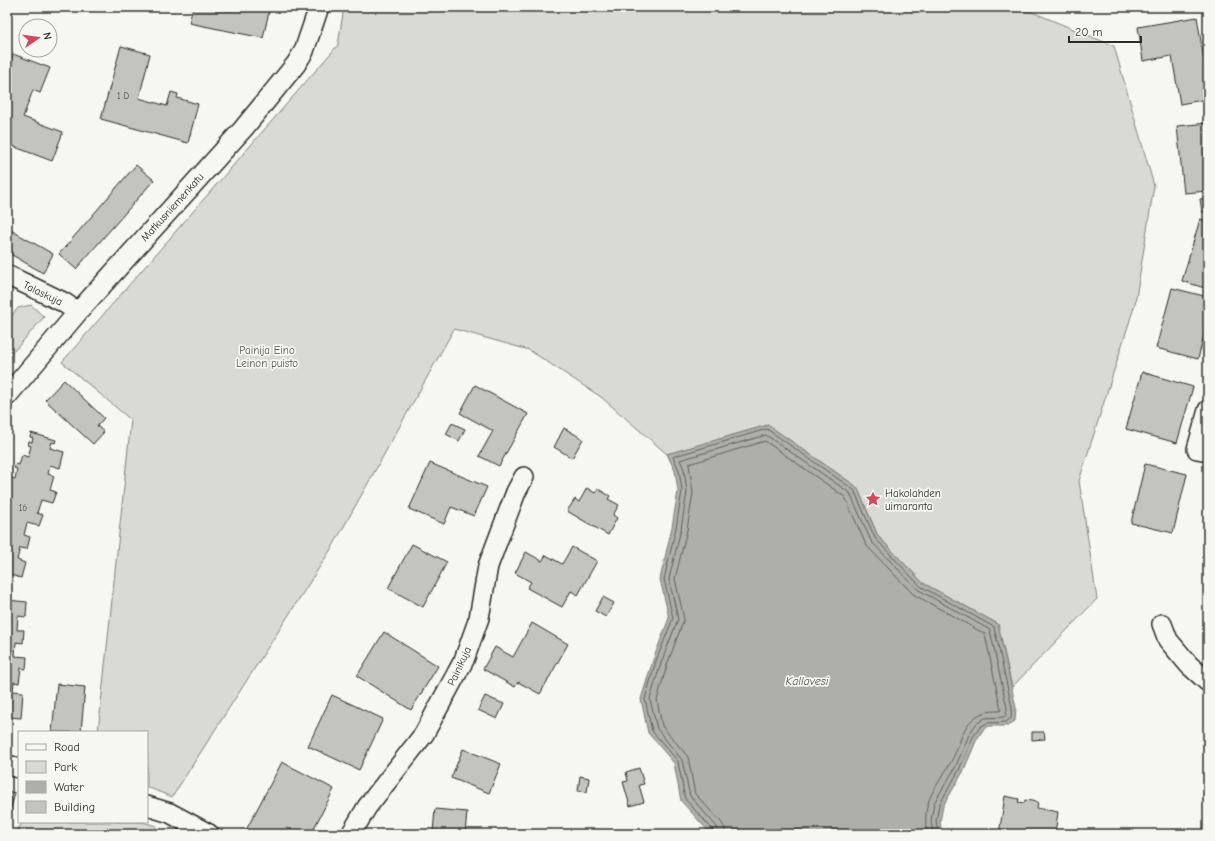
<svg xmlns="http://www.w3.org/2000/svg" width="1215" height="841" font-family="'Comic Neue',sans-serif">
<style>
.built{fill:#e7e7e3}
.green{fill:#d9d9d5;stroke:#828280}
.water{fill:#aeaeab;stroke:#7a7a78}
.lines{fill:none;stroke-linecap:round;stroke-linejoin:round}
.shore{stroke:#5f5f5e;stroke-width:1}
.building{fill:#c3c3c0;stroke:#2b2b2b}
.street-casing{stroke:#2b2b2b;stroke-width:22}
.street{stroke:#f6f6f2;stroke-width:19}
.labels{text-anchor:middle;stroke-width:3.5;stroke-linejoin:round;paint-order:stroke}
.number-label{font-size:9px;fill:#515150}
.street-label{font-size:11px;fill:#2b2b2b;stroke:#f6f6f2}
.park-label{font-size:11px;fill:#565656;stroke:#f6f6f2}
.poi-label{font-size:11px;fill:#2b2b2b;stroke:#f6f6f2;text-anchor:start}
.water-label{font-size:12px;font-style:italic;fill:#525251;stroke:#f6f6f2}
</style>
<rect width="100%" height="100%" fill="#f6f6f2"/>
<filter id="ink" filterUnits="userSpaceOnUse"><feTurbulence type="fractalNoise" baseFrequency=".025" numOctaves="2"/><feDisplacementMap in="SourceGraphic" scale="8" xChannelSelector="R" yChannelSelector="G"/><feConvolveMatrix kernelMatrix="1 2 1 2 8 2 1 2 1" color-interpolation-filters="sRGB"/></filter>
<g filter="url(#ink)">
<path class="built" d="M 991,7 L 1070,7 L 1032,12 Z"/>
<path class="green" d="M 344,7 L 991,7 L 1032,12 L 1114,46 L 1154,186 L 1135,304 L 1079,481 L 1097,599 L 1012,687 L 998,624 L 923,583 L 878,536 L 857,487 L 768,425 L 667,454 L 601,397 L 529,350 L 454,329 L 333,546 L 172,797 L 147,787 L 147,732 L 98,732 L 131,420 L 62,362 L 338,45 Z
M 31,305 L 44,317 L 7,359 L 7,321 L 18,308 Z
M 23,822 L 142,822 L 157,826 L 153,834 L 14,834 Z"/>
<path class="water" d="M 768,425 L 857,487 L 878,536 L 923,583 L 998,624 L 1016,708 L 1015,721 L 1008,726 L 989,726 L 983,730 L 977,739 L 963,772 L 943,806 L 940,822 L 942,834 L 711,834 L 681,801 L 674,763 L 648,733 L 641,699 L 653,660 L 669,618 L 660,579 L 672,527 L 678,491 L 675,471 L 667,454 Z"/>
<g class="lines">
<path class="shore" d="M 714,834 L 713,830 L 685,799 L 678,761 L 652,731 L 645,699 L 656,661 L 673,618 L 664,579 L 676,528 L 682,491 L 679,470 L 673,457 L 675,456 L 767,429 L 854,490 L 875,538 L 920,586 L 994,627 L 1012,708 L 1011,718 L 1006,722 L 987,723 L 980,727 L 973,737 L 959,770 L 939,805 L 936,821 L 938,834
M 719,834 L 717,827 L 690,796 L 682,760 L 657,729 L 650,699 L 661,663 L 678,619 L 669,579 L 681,529 L 687,492 L 684,469 L 680,460 L 766,435 L 850,493 L 871,541 L 917,589 L 990,630 L 1007,708 L 1006,715 L 1004,717 L 985,718 L 976,724 L 969,735 L 955,768 L 934,803 L 931,821 L 933,834
M 725,834 L 725,829 L 722,823 L 695,794 L 688,757 L 662,726 L 657,700 L 667,665 L 684,619 L 675,579 L 687,530 L 693,493 L 689,464 L 765,441 L 845,497 L 866,545 L 913,594 L 985,634 L 1001,710 L 999,711 C 989,711 981,712 973,719 C 963,727 961,740 956,751 C 949,769 936,783 929,800 C 925,811 925,823 927,834"/>
</g>
<path class="building" d="M 98,7 L 114,7 L 113,11 Z
M 193,7 L 270,7 L 263,38 L 189,23 Z
M 1197,17 L 1208,84 L 1208,99 L 1180,104 L 1172,56 L 1143,61 L 1138,27 Z
M 121,46 L 150,54 L 139,98 L 167,106 L 171,92 L 178,94 L 177,98 L 198,104 L 188,143 L 101,119 Z
M 13,54 L 50,68 L 40,93 L 33,90 L 23,117 L 63,132 L 52,161 L 7,144 L 7,71 Z
M 1208,123 L 1208,191 L 1184,193 L 1177,126 Z
M 136,165 L 154,180 L 76,269 L 59,254 Z
M 1208,198 L 1208,212 L 1202,212 L 1200,199 Z
M 1200,219 L 1208,221 L 1208,289 L 1182,281 Z
M 7,228 L 53,254 L 43,273 L 7,252 Z
M 1172,288 L 1208,297 L 1208,319 L 1198,359 L 1156,348 Z
M 1142,372 L 1193,387 L 1177,443 L 1126,429 Z
M 64,380 L 104,418 L 97,426 L 104,432 L 93,444 L 45,400 Z
M 475,385 L 528,414 L 499,466 L 479,456 L 493,431 L 460,413 Z
M 452,423 L 465,429 L 459,441 L 446,434 Z
M 564,428 L 583,439 L 572,458 L 554,447 Z
M 31,433 L 56,440 L 55,443 L 52,442 L 50,448 L 64,452 L 60,468 L 50,465 L 48,474 L 54,476 L 50,490 L 56,492 L 52,503 L 41,500 L 37,513 L 43,515 L 39,526 L 27,523 L 24,535 L 30,537 L 27,549 L 20,548 L 17,560 L 25,563 L 21,578 L 7,574 L 7,483 L 8,477 L 15,479 L 17,469 L 14,468 L 16,464 L 19,465 L 22,455 L 28,457 L 31,446 L 28,445 L 29,441 L 32,442 L 33,438 L 30,437 Z
M 430,463 L 487,487 L 474,516 L 451,507 L 444,524 L 409,509 Z
M 1145,464 L 1187,474 L 1173,533 L 1131,523 Z
M 587,488 L 595,493 L 598,489 L 610,496 L 608,499 L 619,505 L 613,515 L 617,518 L 608,535 L 567,511 L 575,499 L 579,502 Z
M 412,544 L 447,562 L 423,607 L 388,588 Z
M 572,547 L 597,561 L 578,595 L 571,591 L 562,607 L 527,588 L 531,582 L 515,573 L 526,552 L 542,561 L 546,555 L 562,564 Z
M 603,597 L 614,603 L 606,617 L 595,611 Z
M 7,600 L 27,602 L 26,617 L 18,616 L 17,630 L 24,630 L 23,643 L 16,642 L 15,656 L 27,657 L 26,669 L 21,668 L 19,683 L 14,682 L 13,691 L 23,692 L 21,718 L 7,717 Z
M 532,623 L 568,644 L 540,694 L 518,682 L 515,687 L 483,669 L 495,647 L 513,657 Z
M 384,632 L 438,666 L 411,710 L 357,676 Z
M 57,684 L 85,687 L 81,732 L 52,732 Z
M 332,695 L 383,719 L 359,770 L 308,746 Z
M 485,696 L 504,704 L 497,719 L 478,710 Z
M 1032,732 L 1044,732 L 1045,739 L 1032,740 Z
M 463,749 L 501,764 L 489,793 L 451,778 Z
M 282,762 L 334,789 L 311,834 L 250,834 L 245,832 Z
M 639,768 L 644,784 L 639,785 L 644,802 L 630,806 L 623,782 L 628,781 L 626,772 Z
M 580,776 L 589,778 L 587,792 L 578,791 Z
M 7,791 L 15,793 L 8,819 L 7,819 Z
M 1005,796 L 1019,799 L 1018,802 L 1024,803 L 1025,800 L 1038,802 L 1037,808 L 1058,812 L 1055,834 L 1043,832 L 1037,834 L 999,834 Z
M 435,809 L 467,812 L 465,834 L 406,834 L 418,831 L 433,832 Z"/>
<g class="lines">
<g class="street-casing">
<path id="street" d="M 7,275 L 63,302 L 78,312
M 7,396 L 78,312 L 243,129 L 296,64 L 304,51 L 319,7
M 1208,410 L 1197,449 L 1208,451
M 1162,624 L 1168,640 L 1189,665 L 1208,682
M 7,765 L 19,768
M 147,806 L 170,813 L 209,834
M 351,834 L 367,807 L 424,734 L 464,660 L 479,618 L 488,566 L 516,492 L 524,477"/>
</g>
<use href="#street" class="street"/>
</g>
</g>
<defs>
<g id="sight-bare" transform="scale(1.2)"><path d="M0-6L1.8-2.2L6-1.7L2.9 1.2L3.7 5.4L0 3.3L-3.7 5.4L-2.9 1.2L-6-1.7L-1.8-2.2Z" fill="#d1495b" stroke="#f6f6f2" stroke-width="2.5" paint-order="stroke"/></g>
</defs>
<g fill-rule="evenodd">
<use href="#sight-bare" x="873" y="499"/>
</g>
<g class="labels">
<g class="number-label">
<text x="123" y="99">1 D</text>
<text x="23" y="511">16</text>
</g>
<g class="street-label">
<text transform="translate(172 207) rotate(-48)" y="4">Matkusniemenkatu</text>
<text transform="translate(43 293) rotate(26)" y="4">Talaskuja</text>
<text transform="translate(459 666) rotate(-65)" y="4">Painikuja</text>
</g>
<g class="park-label">
<text x="267" y="354">Painija Eino<tspan x="267" dy="13">Leinon puisto</tspan></text>
</g>
<g class="poi-label">
<text x="885" y="497">Hakolahden<tspan x="885" dy="13">uimaranta</tspan></text>
</g>
<g class="water-label">
<text x="807" y="685">Kallavesi</text>
</g>
</g>
<rect width="1215" height="841" fill="none" stroke="#f6f6f2" stroke-width="24"/>
<rect x="12" y="12" width="1191" height="817" fill="none" stroke="#2b2b2b" stroke-width="1.5" filter="url(#ink)"/>
<rect x="18" y="731" width="130" height="92" fill="#f6f6f2" stroke="#a5a5a2"/>
<rect x="26" y="744" width="20" height="6" fill="#f6f6f2" stroke="#a5a5a2"/>
<text x="54" y="751" font-size="12" fill="#2b2b2b">Road</text>
<rect x="26" y="761" width="20" height="12" fill="#d9d9d5" stroke="#a5a5a2"/>
<text x="54" y="771" font-size="12" fill="#2b2b2b">Park</text>
<rect x="26" y="781" width="20" height="12" fill="#aeaeab" stroke="#a5a5a2"/>
<text x="54" y="791" font-size="12" fill="#2b2b2b">Water</text>
<rect x="26" y="801" width="20" height="12" fill="#c3c3c0" stroke="#a5a5a2"/>
<text x="54" y="811" font-size="12" fill="#2b2b2b">Building</text>
<g transform="translate(38 38) rotate(77)"><circle r="19" fill="#f6f6f2" stroke="#a5a5a2"/>
<path d="M0-3L7 15L0 10L-7 15Z" fill="#d1495b"/>
<text y="-6" font-size="11" font-weight="bold" text-anchor="middle" fill="#2b2b2b">N</text>
</g>
<path d="M1069 36v6h72v-6" fill="none" stroke="#2b2b2b" stroke-width="2"/>
<text x="1075" y="36" font-size="12" fill="#2b2b2b" stroke="#f6f6f2" stroke-width="3" paint-order="stroke">20 m</text>
</svg>
